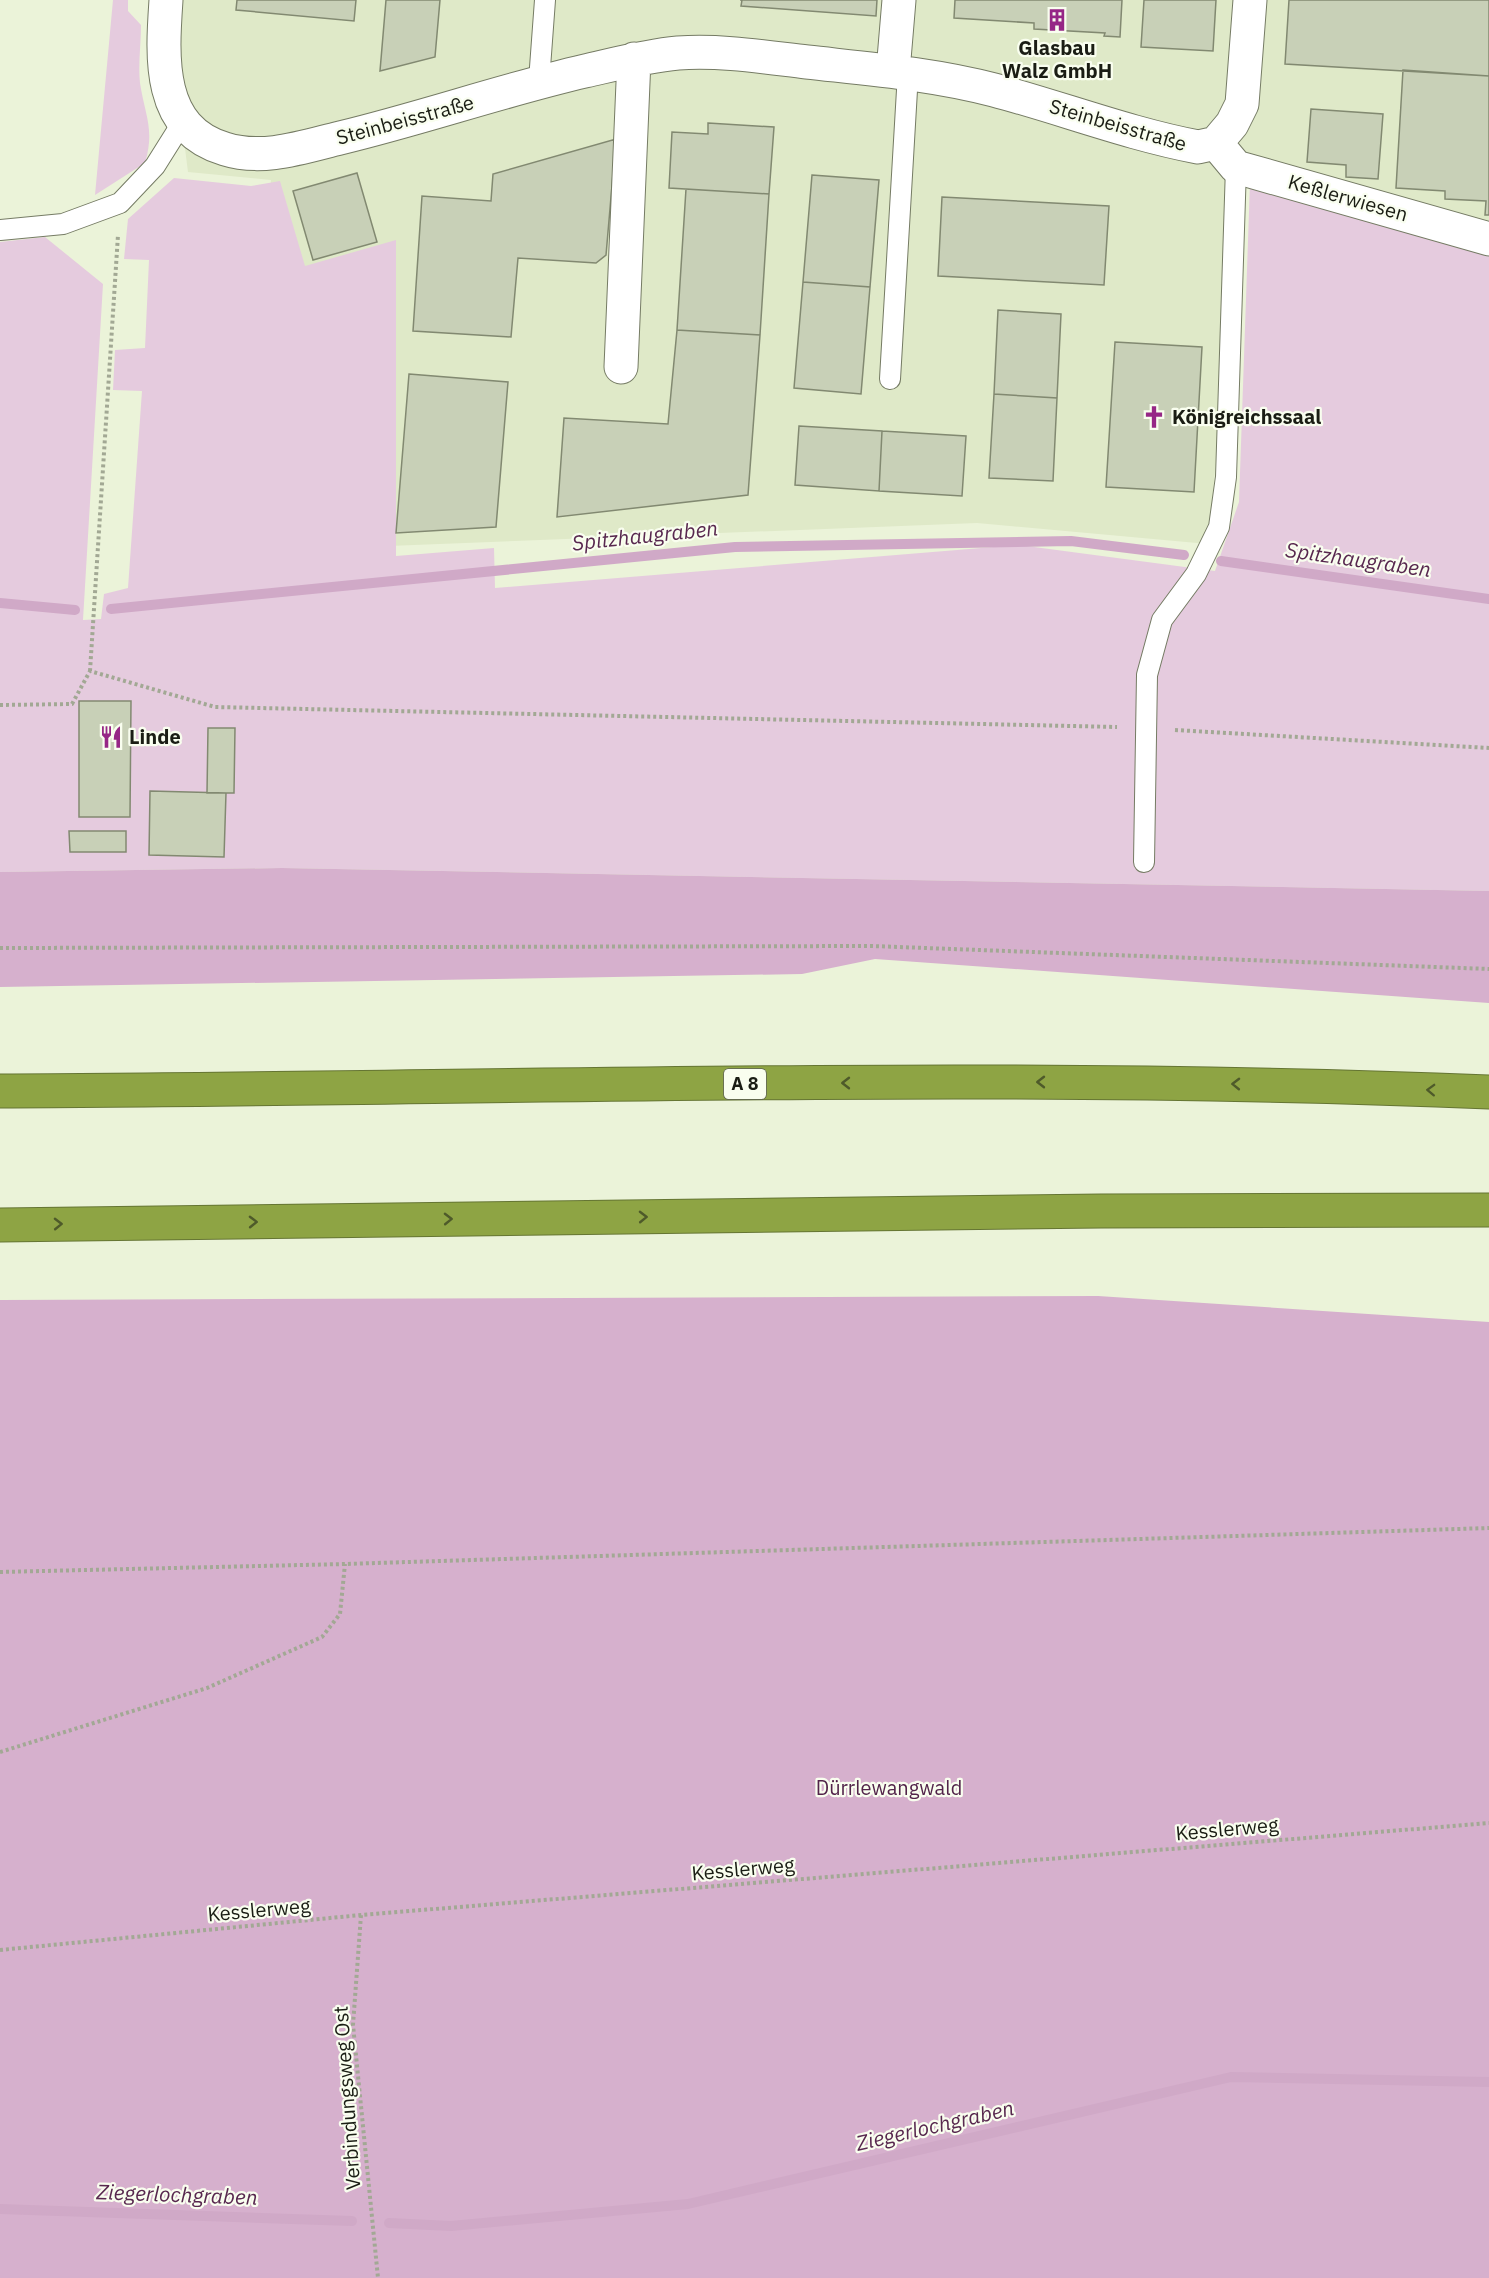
<svg xmlns="http://www.w3.org/2000/svg" width="1489" height="2278" font-family="'IBM Plex Sans',sans-serif">
<style>
.built{fill:#dfe9c8}
.green{fill:#e5cbde}
.forest{fill:#d6b0cd}
.lines{fill:none;stroke-linecap:round;stroke-linejoin:round}
.stream{stroke:#d0a9c7;stroke-width:10}
.building{fill:#c8d0b7;stroke:#828971;stroke-width:1.5}
.service-casing{stroke:#757b64;stroke-width:22}
.minor-casing{stroke:#757b64;stroke-width:35}
.motorway-casing{stroke:#657533;stroke-width:35}
.path{stroke:#a2a894;stroke-width:4;stroke-dasharray:3 3;stroke-linecap:butt}
.service{stroke:#fff;stroke-width:20}
.minor{stroke:#fff;stroke-width:33}
.motorway{stroke:#8ea444;stroke-width:33}
.oneway{stroke:#4e5a2a}
.labels{text-anchor:middle;stroke-width:4.5;stroke-linejoin:round;paint-order:stroke}
.shield{fill:#f9feef;stroke:#5d6056;stroke-width:1.5}
.shield-label{font-size:18px;font-weight:bold;fill:#1a1d14}
.poi-label{font-size:20px;font-weight:bold;fill:#1a1d14;stroke:#f9feef;text-anchor:start}
.street-label{font-size:20px;fill:#1a1d14;stroke:#f9feef}
.park-label{font-size:20px;fill:#52234a;stroke:#f9feef}
.water-label{font-size:21px;font-style:italic;fill:#58284f;stroke:#f9feef}
</style>
<rect width="100%" height="100%" fill="#ebf3d9"/>
<path class="built" d="M 166,0 L 1489,0 L 1489,256 L 1242,186 L 1208,544 L 977,523 L 235,552 L 271,180 L 188,172 Z"/>
<path class="green" d="M 113,0 L 128,0 L 128,11 L 141,25 C 141,44 138,65 140,83 C 145,116 155,129 145,163 L 95,195 Z
M 174,178 L 251,186 L 280,181 L 305,266 L 396,240 L 396,556 L 494,548 L 495,588 L 1019,545 L 1215,571 L 1239,502 L 1250,183 L 1489,255 L 1489,891 L 282,868 L 0,872 L 0,242 L 45,237 L 103,284 L 83,620 L 101,619 L 104,594 L 128,588 L 142,391 L 113,390 L 115,350 L 145,348 L 149,260 L 124,259 L 128,219 Z"/>
<path class="forest" d="M 282,868 L 1489,891 L 1489,1003 L 875,959 L 802,974 L 0,987 L 0,872 Z
M 1098,1296 L 1489,1322 L 1489,2278 L 0,2278 L 0,1300 Z"/>
<g class="lines">
<path class="stream" d="M 1221,561 L 1489,599
M 0,603 L 75,610
M 111,609 L 735,547 L 1071,541 L 1184,555
M 0,2209 L 352,2221
M 389,2223 L 451,2226 L 688,2204 L 1231,2077 L 1489,2082"/>
</g>
<path class="building" d="M 237,0 L 356,0 L 354,21 L 236,10 Z
M 386,0 L 440,0 L 435,57 L 380,71 Z
M 740,0 L 877,0 L 876,16 L 741,6 L 742,0 Z
M 955,0 L 1122,0 L 1120,37 L 1104,36 L 1105,33 L 1034,29 L 1034,23 L 954,18 Z
M 1144,0 L 1216,0 L 1213,51 L 1141,47 Z
M 1289,0 L 1489,0 L 1489,76 L 1285,64 Z
M 1403,70 L 1489,76 L 1489,215 L 1485,215 L 1486,201 L 1445,199 L 1445,191 L 1396,188 Z
M 1311,109 L 1383,114 L 1378,179 L 1346,177 L 1346,165 L 1307,162 Z
M 708,123 L 774,127 L 769,194 L 669,188 L 672,132 L 708,134 Z
M 616,139 L 606,255 L 596,263 L 518,258 L 511,337 L 413,331 L 422,196 L 491,201 L 493,174 Z
M 357,173 L 377,242 L 313,260 L 293,191 Z
M 812,175 L 879,180 L 870,287 L 803,282 Z
M 686,189 L 769,194 L 760,335 L 677,330 Z
M 942,197 L 1109,206 L 1104,285 L 938,276 Z
M 803,282 L 870,287 L 861,394 L 794,388 Z
M 998,310 L 1061,314 L 1057,398 L 994,394 Z
M 677,330 L 760,335 L 748,495 L 557,517 L 564,418 L 668,424 Z
M 1115,342 L 1202,347 L 1194,492 L 1106,487 Z
M 409,374 L 508,382 L 496,527 L 396,533 Z
M 994,394 L 1057,398 L 1053,481 L 989,478 Z
M 799,426 L 882,431 L 879,491 L 795,485 Z
M 882,431 L 966,436 L 962,496 L 879,491 Z
M 79,701 L 131,701 L 130,817 L 79,817 Z
M 208,728 L 235,728 L 234,793 L 207,793 Z
M 150,791 L 226,793 L 224,857 L 149,855 Z
M 69,831 L 126,831 L 126,852 L 70,852 Z"/>
<g class="lines">
<g class="service-casing">
<path id="service" d="M 539,81 L 545,0
M 0,230 L 63,224 L 120,203 L 155,166 L 182,123
M 890,379 L 908,73
M 1144,862 L 1147,675 L 1162,620 L 1196,574 L 1219,527 L 1226,477 L 1236,167"/>
</g>
<g class="minor-casing">
<path id="minor" d="M 166,0 C 162,58 157,129 225,149 C 263,161 303,147 340,138 C 423,118 503,90 585,71 C 616,64 646,56 678,53 C 721,50 764,57 807,62 C 870,69 933,74 994,90 C 1062,108 1129,134 1198,147 L 1216,143 L 1232,124 L 1242,104 L 1250,0
M 893,71 L 899,0
M 1216,143 L 1236,167 L 1489,239
M 621,367 L 634,59"/>
</g>
<g class="motorway-casing">
<path id="motorway" d="M 0,1091 C 496,1089 993,1071 1489,1092
M 0,1225 L 1101,1211 L 1489,1210"/>
</g>
<path class="path" d="M 90,671 L 118,235
M 0,705 L 72,704 L 90,671 L 215,707 L 1117,727
M 1175,730 L 1489,748
M 0,948 L 872,946 L 1489,969
M 0,1572 L 345,1564 L 1489,1528
M 0,1752 L 207,1688 L 322,1637 L 340,1614 L 345,1564
M 361,1915 L 353,2025 L 378,2278
M 0,1950 L 361,1915 L 1489,1823"/>
<use href="#service" class="service"/>
<use href="#minor" class="minor"/>
<use href="#motorway" class="motorway"/>
</g>
<defs><path id="oneway-chevron" d="M-2-3.5L2.5 0L-2 3.5" fill="none" stroke-width="1.6" stroke-linecap="round" stroke-linejoin="round" transform="scale(1.5)"/></defs>
<g class="oneway">
<use href="#oneway-chevron" transform="translate(1041 1082) rotate(180)"/>
<use href="#oneway-chevron" transform="translate(846 1083) rotate(180)"/>
<use href="#oneway-chevron" transform="translate(1236 1084) rotate(-179)"/>
<use href="#oneway-chevron" transform="translate(1431 1090) rotate(-178)"/>
<use href="#oneway-chevron" transform="translate(643 1217) rotate(-1)"/>
<use href="#oneway-chevron" transform="translate(448 1219) rotate(-1)"/>
<use href="#oneway-chevron" transform="translate(253 1222) rotate(-1)"/>
<use href="#oneway-chevron" transform="translate(58 1224) rotate(-1)"/>
</g>
<defs>
<g id="building-bare" transform="scale(1.8)"><path d="M-4-6H4V6H1V3H-1V6H-4ZM-2.5-4.3h1.7v1.8h-1.7ZM.8-4.3h1.7v1.8H.8ZM-2.5-1h1.7V.8h-1.7ZM.8-1h1.7V.8H.8Z" fill="#962786" stroke="#f9feef" stroke-width="2.5" paint-order="stroke"/></g>
<g id="church-bare" transform="scale(1.8)"><path d="M-1.2-6h2.4v3.5h3.3v2.4h-3.3V6h-2.4V-.1h-3.3v-2.4h3.3Z" fill="#962786" stroke="#f9feef" stroke-width="2.5" paint-order="stroke"/></g>
<g id="restaurant-bare" transform="scale(1.8)"><path d="M-5-6h1v4h1v-4h1v4h1v-4h1v5L-1.5 .5V6h-2V.5L-5-1ZM5-6V6H3V1.5H1.5Q1.5-4 5-6Z" fill="#962786" stroke="#f9feef" stroke-width="2.5" paint-order="stroke"/></g>
</defs>
<g fill-rule="evenodd">
<use href="#building-bare" x="1057" y="20"/>
<use href="#church-bare" x="1154" y="417"/>
<use href="#restaurant-bare" x="111" y="737"/>
</g>
<g class="labels">
<rect class="shield" x="724" y="1069" width="42" height="30" rx="4.5"/>
<g class="shield-label">
<text x="745" y="1090">A 8</text>
</g>
<g class="poi-label">
<text x="1057" y="55" text-anchor="middle">Glasbau<tspan x="1057" dy="23">Walz GmbH</tspan></text>
<text x="1172" y="424">Königreichssaal</text>
<text x="129" y="744">Linde</text>
</g>
<g class="street-label">
<text transform="translate(405 120) rotate(-15)" y="7">Steinbeisstraße</text>
<text transform="translate(1118 125) rotate(16)" y="7">Steinbeisstraße</text>
<text transform="translate(1348 198) rotate(16)" y="7">Keßlerwiesen</text>
<text transform="translate(1227 1829) rotate(-5)" y="7">Kesslerweg</text>
<text transform="translate(743 1869) rotate(-5)" y="7">Kesslerweg</text>
<text transform="translate(259 1910) rotate(-5)" y="7">Kesslerweg</text>
<text transform="translate(347 2098) rotate(-94)" y="7">Verbindungsweg Ost</text>
</g>
<g class="park-label">
<text x="889" y="1795">Dürrlewangwald</text>
</g>
<g class="water-label">
<text transform="translate(645 536) rotate(-6)" y="7">Spitzhaugraben</text>
<text transform="translate(1358 560) rotate(8)" y="7">Spitzhaugraben</text>
<text transform="translate(935 2126) rotate(-13)" y="7">Ziegerlochgraben</text>
<text transform="translate(177 2195) rotate(2)" y="7">Ziegerlochgraben</text>
</g>
</g>
</svg>
